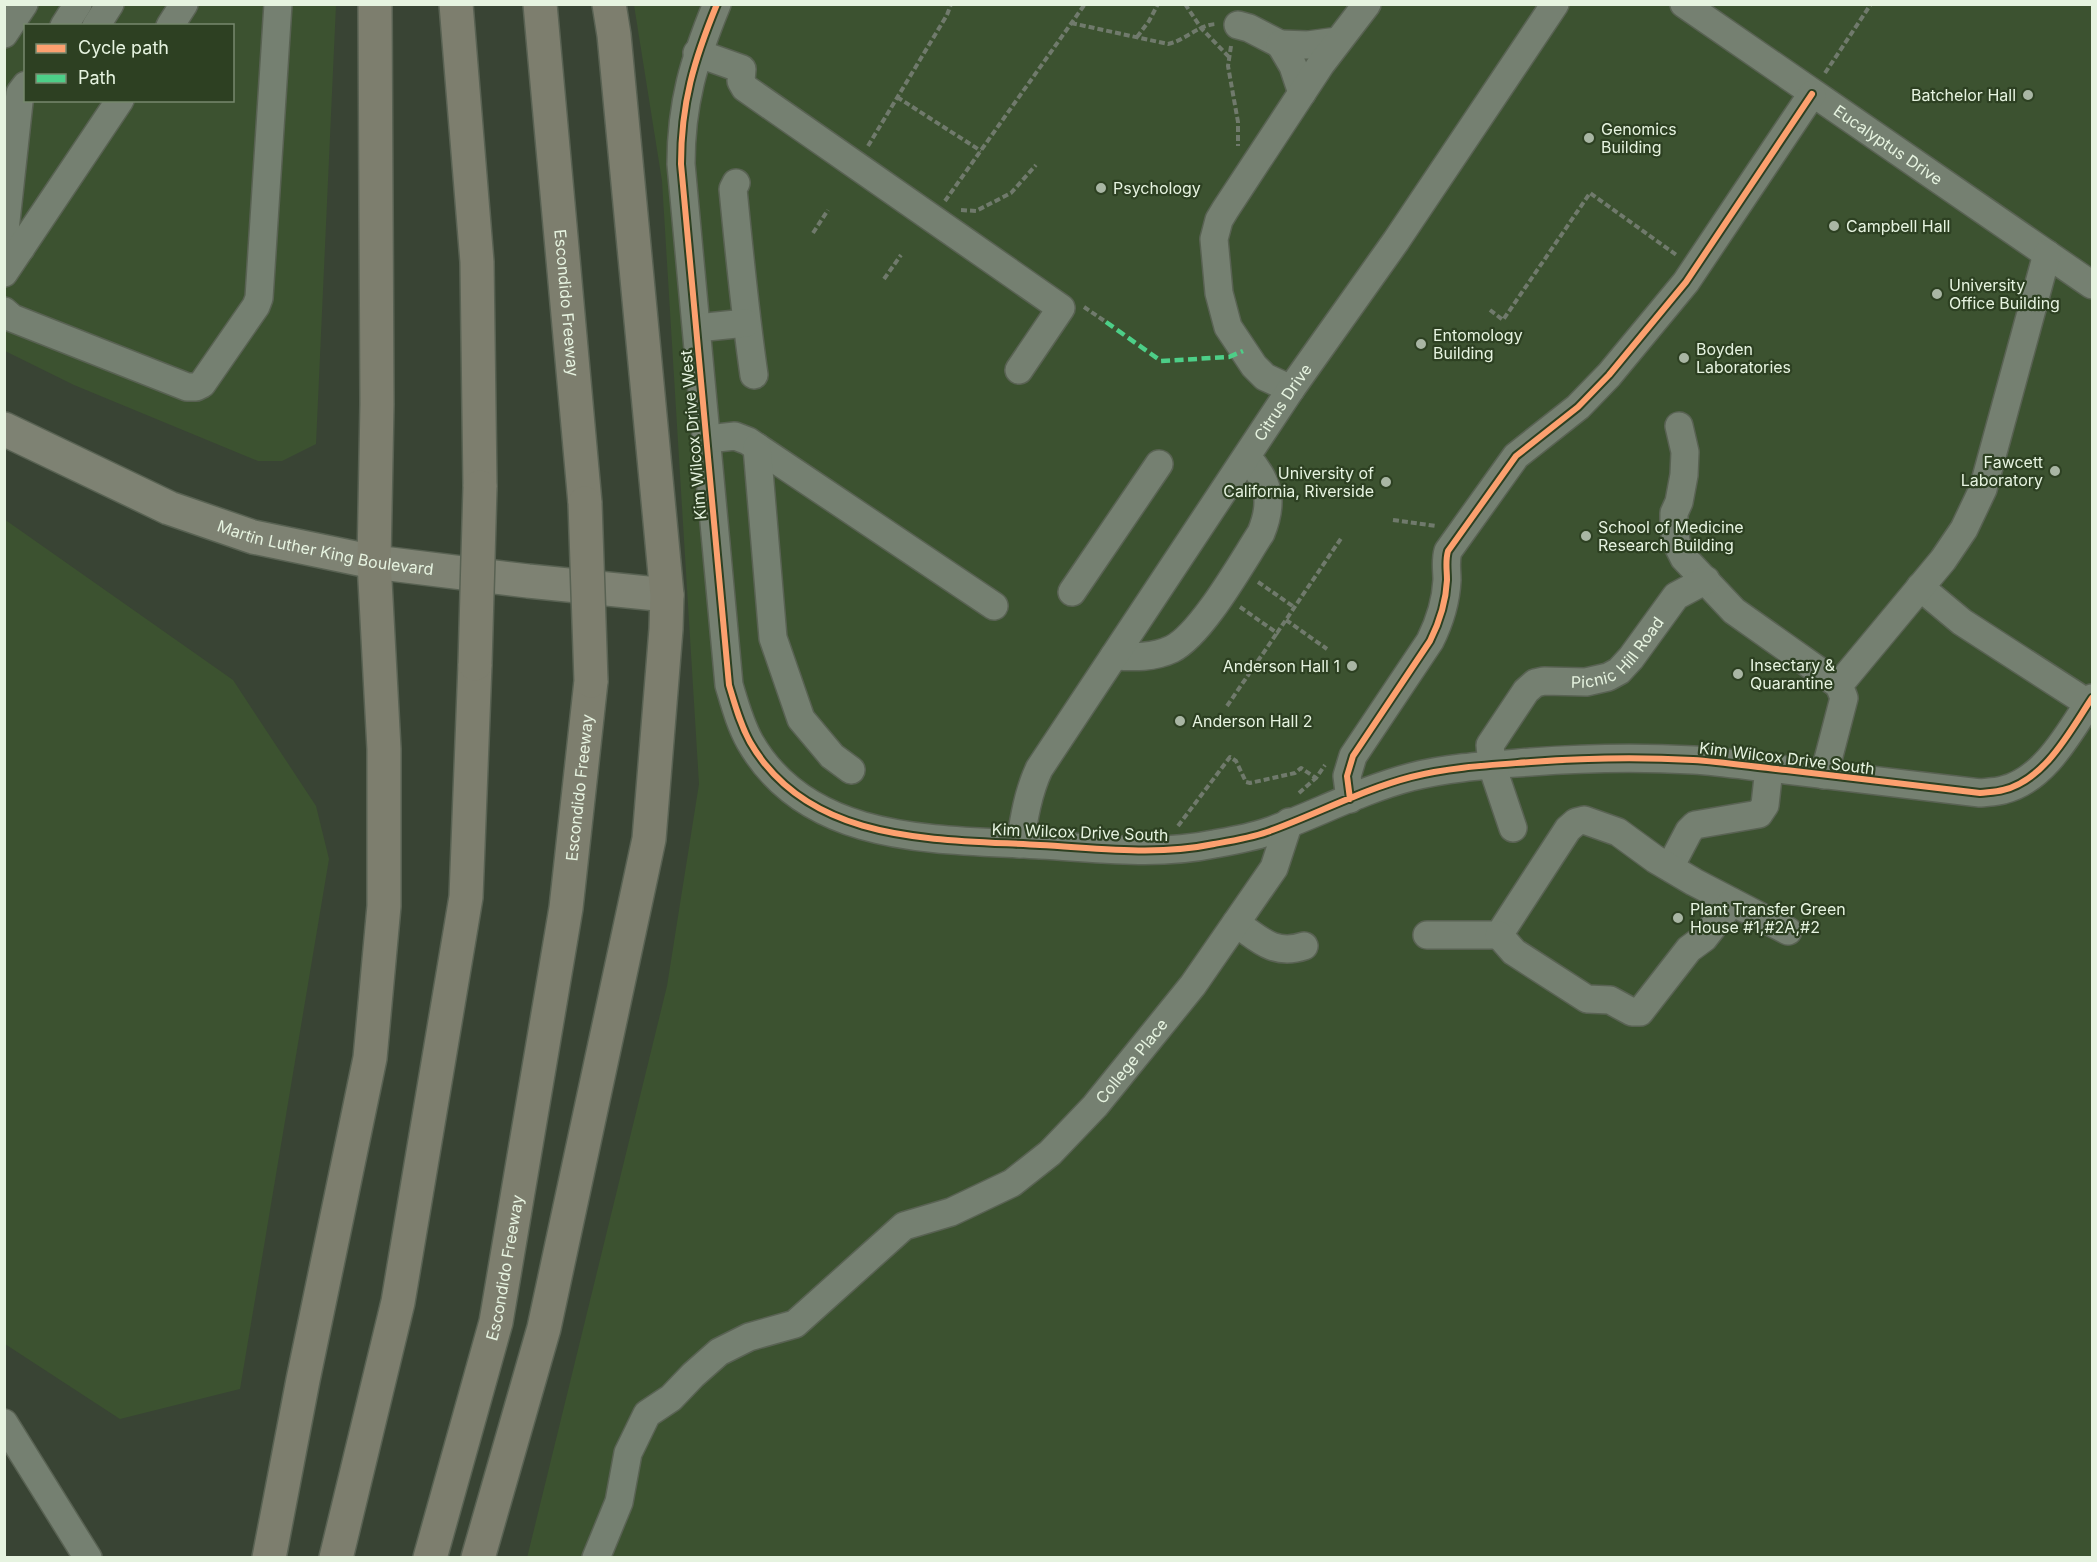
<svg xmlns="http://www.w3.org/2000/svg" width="2097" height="1562" font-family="Inter,sans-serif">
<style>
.built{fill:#3c5230;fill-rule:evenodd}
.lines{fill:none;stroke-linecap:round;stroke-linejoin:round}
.minor-casing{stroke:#596253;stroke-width:30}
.major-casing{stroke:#596253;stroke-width:36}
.highway-casing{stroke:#596253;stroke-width:36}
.path{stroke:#707a6c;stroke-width:4;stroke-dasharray:6 3;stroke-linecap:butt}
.minor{stroke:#758071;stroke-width:27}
.major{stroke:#7e8273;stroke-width:33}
.highway{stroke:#7d7e6e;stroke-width:33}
.highway-bridge-casing{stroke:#596253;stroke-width:36;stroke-linecap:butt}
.highway-bridge{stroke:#7d7e6e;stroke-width:33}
.quiet{stroke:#4dcf88;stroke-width:4.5;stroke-dasharray:9 4.5;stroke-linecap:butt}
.cycleway-casing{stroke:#2d4022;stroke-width:10}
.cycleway{stroke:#fca06f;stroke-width:6}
.poi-dot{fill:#a9b6a4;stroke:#2d4022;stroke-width:2}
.labels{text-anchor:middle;stroke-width:4.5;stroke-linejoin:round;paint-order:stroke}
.poi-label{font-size:16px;fill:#e6f3e0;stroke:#2d4022;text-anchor:start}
.street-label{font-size:16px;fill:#e6f3e0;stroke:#2d4022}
</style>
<rect width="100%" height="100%" fill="#394434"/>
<path class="built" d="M 4,5 L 336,5 L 316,444 L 282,461 L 258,461 L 74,385 L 5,351 ZM 26,26 L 232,26 L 232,100 L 26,100 Z
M 634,5 L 2092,5 L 2092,1557 L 527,1558 L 667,986 L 699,784 L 662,181 Z
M 4,519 L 233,680 L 316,806 L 329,859 L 240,1389 L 120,1419 L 5,1344 Z"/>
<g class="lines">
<g class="minor-casing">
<g id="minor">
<path d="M 717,4 C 694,60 681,103 681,164 L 729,685 C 735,705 740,724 750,742 C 809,845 938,839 1040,845 C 1098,848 1157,856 1214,844 C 1231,841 1250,838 1267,832 C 1315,815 1361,790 1411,777 C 1450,767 1492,765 1531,762 C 1585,758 1639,757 1693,760 C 1724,762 1755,767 1786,770 C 1851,778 1916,786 1980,793 C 1988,792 1996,792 2003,790 C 2045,780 2070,731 2092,698"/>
<path id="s1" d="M 1684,4 L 2092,285"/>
<path d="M 1238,25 L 1249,28 L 1280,44"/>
<path d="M 64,26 L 78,4"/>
<path d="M 96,26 L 110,4"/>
<path d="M 170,26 L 184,4"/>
<path d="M 4,34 L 24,4"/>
<path d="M 697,53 L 742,69 L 741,81 L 745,88 L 1061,308 L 1019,370"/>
<path d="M 1302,93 L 1293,66 L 1280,44 L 1308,45 L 1338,41"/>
<path d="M 736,183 L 733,189 C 739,251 745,313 754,375"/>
<path d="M 21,248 C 14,243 6,239 5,230 L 20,93 L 26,85"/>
<path d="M 4,273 L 120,100"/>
<path d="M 4,311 L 12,318 L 187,387 L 196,387 L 202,384 L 256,306 L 259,298 L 278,4"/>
<path d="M 697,328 L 746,323"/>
<path d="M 1291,389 L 1265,377 L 1254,366 L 1228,327 L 1219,293 L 1214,239 L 1219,220 L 1225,210 L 1321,64 L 1367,4"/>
<path d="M 1679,426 L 1685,452 L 1684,475 L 1679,502 L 1674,513 L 1674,524 L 1676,542 L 1684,558 L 1734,611 L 1839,685"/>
<path d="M 708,439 L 735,436 L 748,441 L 994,606"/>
<path d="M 757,447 L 773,638 L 801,719 L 832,756 L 851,770"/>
<path d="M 1920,587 L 1962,622 L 2089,704"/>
<path d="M 1072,592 L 1159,464"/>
<path d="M 1114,656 C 1134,657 1153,658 1172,649 C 1202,634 1242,562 1261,533 C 1274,501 1269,482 1247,457"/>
<path d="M 1824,775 L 1844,698 L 1839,685 L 1943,560 L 1964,529 L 1983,489 L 2047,254"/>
<path d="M 1350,799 L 1347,776 L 1353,756 L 1430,641 C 1439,623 1446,601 1447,580 C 1447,570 1445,561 1448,551 L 1516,456 L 1578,407 L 1609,375 L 1686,282 L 1812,94"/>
<path id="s2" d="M 1513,828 L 1492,766 L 1490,745 L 1526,691 L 1535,683 L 1544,681 L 1586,682 L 1608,677 L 1619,671 L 1631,658 L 1676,596 L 1706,580"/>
<path id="s3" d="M 1020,844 C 1024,818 1028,793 1039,769 L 1291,389 L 1396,241 L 1555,4"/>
<path d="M 1670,867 L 1689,831 L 1695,825 L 1759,814 L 1765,805 L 1769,768"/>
<path d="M 1236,923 C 1259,939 1274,956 1304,946"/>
<path d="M 1427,935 L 1499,935 L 1568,829 L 1576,822 L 1584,820 L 1618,832 L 1655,859 L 1694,882 L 1788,931"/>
<path d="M 1499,935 L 1514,952 L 1587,999 L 1610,1000 L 1632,1012 L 1640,1012 L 1689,949 L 1704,938 L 1732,902"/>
<path d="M 4,1423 L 88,1558"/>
<path id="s4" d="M 596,1558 L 619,1502 L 628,1453 L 647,1414 L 671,1398 L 693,1375 L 719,1352 L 749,1337 L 795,1324 L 904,1226 L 951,1212 L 1012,1183 L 1050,1153 L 1095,1106 L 1193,985 L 1274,868 L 1289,822"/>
</g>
</g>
<g class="major-casing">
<g id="major">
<path id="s5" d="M 4,429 L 169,508 L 253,537 L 374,562 L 528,581 L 667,595"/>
</g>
</g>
<g class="highway-casing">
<g id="highway">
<path d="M 456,4 L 477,262 L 480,487"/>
<path id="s6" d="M 540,4 L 585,503"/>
<path d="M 269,1558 L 303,1380 L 370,1058 L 384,906 L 384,749 L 374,562 L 377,404 L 375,4"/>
<path d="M 336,1558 L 398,1302 L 466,897 L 475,664"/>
<path id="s7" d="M 430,1558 L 496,1322 L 566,908 L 591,681"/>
<path d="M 478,1558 L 544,1328 L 649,839 L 666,629 L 667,595 L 614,35 L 609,4"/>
</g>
</g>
<path class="path" d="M 1185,4 L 1201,28 L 1229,57
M 1071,23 L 1168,44 C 1186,40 1198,25 1216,24
M 1137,37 L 1149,21 L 1158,4
M 1231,46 L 1228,66 L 1238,122 L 1238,146
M 1825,73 L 1871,4
M 897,97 L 981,151
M 868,146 L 947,15 L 951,4
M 945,201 L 1085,4
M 961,210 L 976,211 L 1011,193 L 1036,165
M 813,233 L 828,210
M 884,279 L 901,255
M 1084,307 L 1106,322
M 1490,310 L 1503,320 L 1590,193 L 1678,256
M 1393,520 L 1436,526
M 1258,582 L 1294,607
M 1240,607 L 1277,633 L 1342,537
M 1286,620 L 1327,649
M 1227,706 L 1277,633
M 1299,793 L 1316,778
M 1178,826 L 1230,757 L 1236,761 L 1246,782 L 1250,783 L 1295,773 L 1301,768 L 1316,778 L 1325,765"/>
<use href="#minor" class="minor"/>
<use href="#major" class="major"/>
<use href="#highway" class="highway"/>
<g class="highway-bridge-casing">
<path id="highway-bridge" d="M 585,503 L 591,681
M 475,664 L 480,487"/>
</g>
<use href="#highway-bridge" class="highway-bridge"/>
<path class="quiet" d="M 1106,322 L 1161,361 L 1229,357 L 1243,351"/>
<g class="cycleway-casing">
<path id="cycleway" d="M 717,4 C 694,60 681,103 681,164 L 729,685 C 735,705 740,724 750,742 C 809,845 938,839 1040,845 C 1098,848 1157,856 1214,844 C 1231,841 1250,838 1267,832 C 1315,815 1361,790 1411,777 C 1450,767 1492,765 1531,762 C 1585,758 1639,757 1693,760 C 1724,762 1755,767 1786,770 C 1851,778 1916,786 1980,793 C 1988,792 1996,792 2003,790 C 2045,780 2070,731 2092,698
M 1350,799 L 1347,776 L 1353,756 L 1430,641 C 1439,623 1446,601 1447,580 C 1447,570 1445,561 1448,551 L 1516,456 L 1578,407 L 1609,375 L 1686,282 L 1812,94"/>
</g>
<use href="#cycleway" class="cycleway"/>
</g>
<g class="poi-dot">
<circle cx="2028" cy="95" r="6"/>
<circle cx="1589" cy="138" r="6"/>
<circle cx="1101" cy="188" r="6"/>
<circle cx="1834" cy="226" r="6"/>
<circle cx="1937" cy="294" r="6"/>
<circle cx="1421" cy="344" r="6"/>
<circle cx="1684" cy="358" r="6"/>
<circle cx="2055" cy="471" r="6"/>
<circle cx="1386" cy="482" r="6"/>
<circle cx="1586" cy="536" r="6"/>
<circle cx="1352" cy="666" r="6"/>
<circle cx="1738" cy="674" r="6"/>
<circle cx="1180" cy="721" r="6"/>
<circle cx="1678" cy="918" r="6"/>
</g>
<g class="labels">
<g class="poi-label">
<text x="2016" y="101" text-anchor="end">Batchelor Hall</text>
<text x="1601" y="135">Genomics<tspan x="1601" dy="18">Building</tspan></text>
<text x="1113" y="194">Psychology</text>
<text x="1846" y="232">Campbell Hall</text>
<text x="1949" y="291">University<tspan x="1949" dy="18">Office Building</tspan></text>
<text x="1433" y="341">Entomology<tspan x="1433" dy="18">Building</tspan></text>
<text x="1696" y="355">Boyden<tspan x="1696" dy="18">Laboratories</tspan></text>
<text x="2043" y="468" text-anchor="end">Fawcett<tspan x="2043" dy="18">Laboratory</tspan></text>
<text x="1374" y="479" text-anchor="end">University of<tspan x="1374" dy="18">California, Riverside</tspan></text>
<text x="1598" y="533">School of Medicine<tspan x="1598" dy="18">Research Building</tspan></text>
<text x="1750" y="671">Insectary &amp;<tspan x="1750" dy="18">Quarantine</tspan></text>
<text x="1340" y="672" text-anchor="end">Anderson Hall 1</text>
<text x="1192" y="727">Anderson Hall 2</text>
<text x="1690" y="915">Plant Transfer Green<tspan x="1690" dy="18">House #1,#2A,#2</tspan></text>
</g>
<g class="street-label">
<text dy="6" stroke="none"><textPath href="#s1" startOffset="248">Eucalyptus Drive</textPath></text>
<text dy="6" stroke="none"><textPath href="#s6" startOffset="300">Escondido Freeway</textPath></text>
<text dy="6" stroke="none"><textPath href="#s3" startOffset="518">Citrus Drive</textPath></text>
<text transform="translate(693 435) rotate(-95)" y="6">Kim Wilcox Drive West</text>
<text dy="6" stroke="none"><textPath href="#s5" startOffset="345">Martin Luther King Boulevard</textPath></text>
<text dy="6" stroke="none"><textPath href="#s2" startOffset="258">Picnic Hill Road</textPath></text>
<text transform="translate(1787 758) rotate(7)" y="6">Kim Wilcox Drive South</text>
<text dy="6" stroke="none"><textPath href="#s7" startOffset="786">Escondido Freeway</textPath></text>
<text transform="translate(1080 832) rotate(2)" y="6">Kim Wilcox Drive South</text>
<text dy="6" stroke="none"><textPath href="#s4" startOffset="765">College Place</textPath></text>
<text dy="6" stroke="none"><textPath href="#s7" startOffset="300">Escondido Freeway</textPath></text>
</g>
</g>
<rect width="2097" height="1562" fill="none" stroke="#e6f3e0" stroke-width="12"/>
<rect x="24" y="24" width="210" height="78" fill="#2d4022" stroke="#77886e" stroke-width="1.5"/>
<rect x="36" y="44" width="30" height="9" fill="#fca06f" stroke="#77886e" stroke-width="1.5"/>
<text x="78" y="54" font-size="18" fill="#e6f3e0">Cycle path</text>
<rect x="36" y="74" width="30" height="9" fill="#4dcf88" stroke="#77886e" stroke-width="1.5"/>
<text x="78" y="84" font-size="18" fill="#e6f3e0">Path</text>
</svg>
